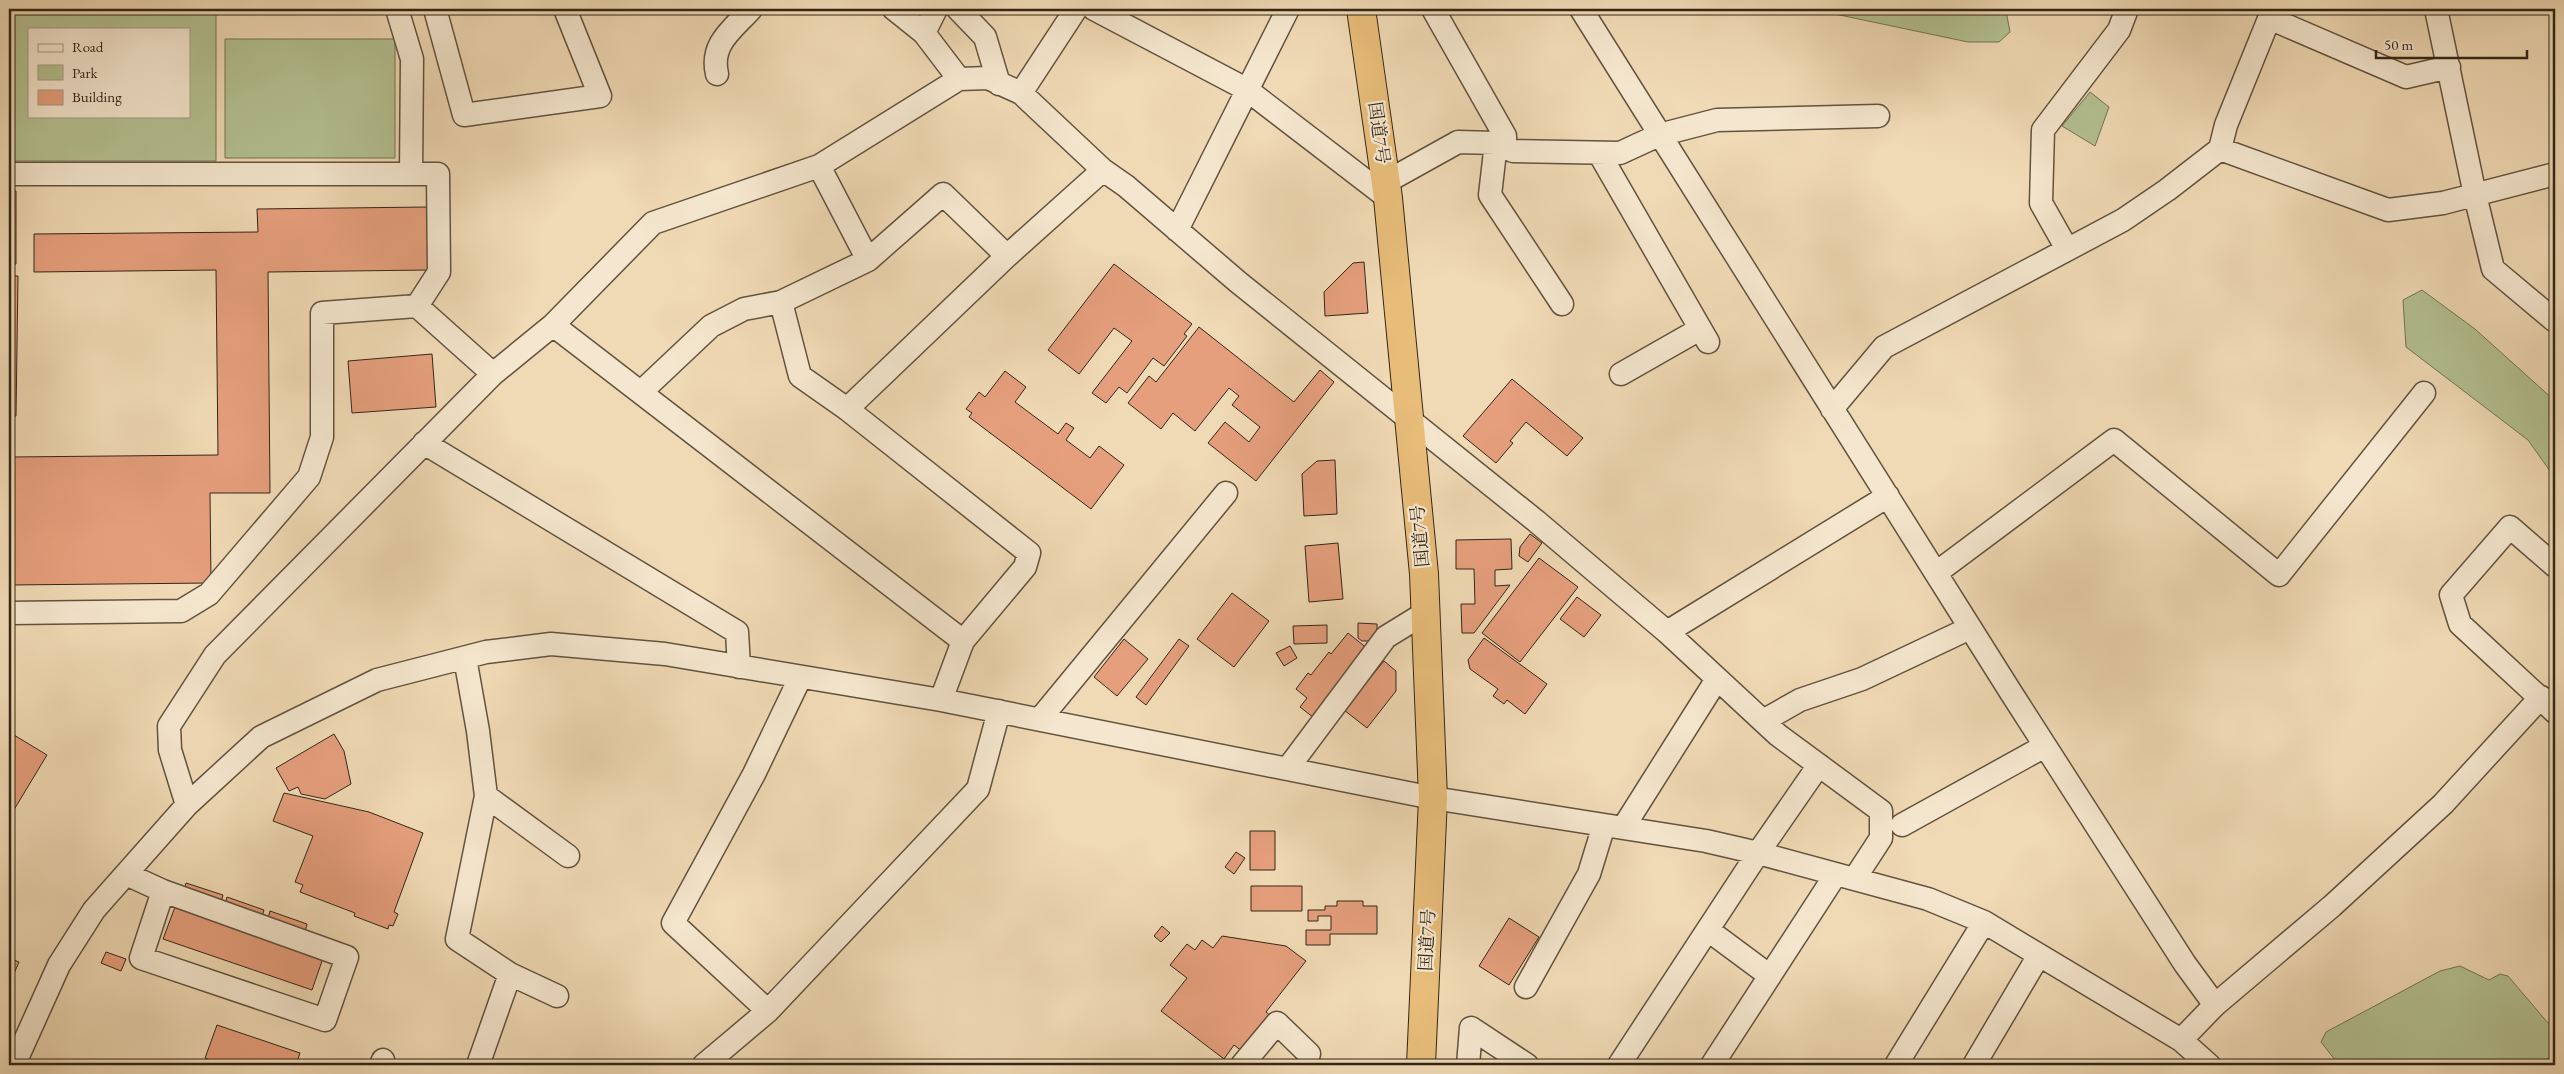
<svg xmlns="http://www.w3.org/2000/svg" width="2564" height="1074" font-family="'EB Garamond','Noto Serif JP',serif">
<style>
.green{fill:#b4c192;stroke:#737455;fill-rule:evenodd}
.building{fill:#e69f7d;stroke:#322618}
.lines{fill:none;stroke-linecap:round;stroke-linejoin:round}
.minor-casing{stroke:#62533f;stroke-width:25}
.highway-casing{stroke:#322618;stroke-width:30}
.minor{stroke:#f5e7cf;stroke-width:22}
.highway{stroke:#e8bd7a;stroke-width:28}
.labels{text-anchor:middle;stroke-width:4.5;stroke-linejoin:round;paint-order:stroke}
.street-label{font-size:18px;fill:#322618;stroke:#f5e7cf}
</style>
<rect width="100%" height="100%" fill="#f0dab5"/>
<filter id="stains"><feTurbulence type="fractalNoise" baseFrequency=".004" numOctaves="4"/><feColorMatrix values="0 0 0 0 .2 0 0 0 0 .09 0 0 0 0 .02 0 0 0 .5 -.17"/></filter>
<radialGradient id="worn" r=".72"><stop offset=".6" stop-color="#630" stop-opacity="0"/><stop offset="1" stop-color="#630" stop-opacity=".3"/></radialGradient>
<path class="green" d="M 9,9 L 216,9 L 216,161 L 9,161 ZM 29,29 L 189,29 L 189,116 L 29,116 Z
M 1811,9 L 2003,9 L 2006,11 L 2010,32 L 1999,42 L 1968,42 Z
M 225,39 L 395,39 L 395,158 L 225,158 Z
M 2090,92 L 2109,107 L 2095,146 L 2062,126 Z
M 2422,290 L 2475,329 L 2555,401 L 2555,478 L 2528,440 L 2406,347 L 2403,300 Z
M 2460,966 L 2489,980 L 2500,974 L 2508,976 L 2548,1023 L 2555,1022 L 2555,1060 L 2549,1058 L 2538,1065 L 2339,1065 L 2321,1042 L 2326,1032 L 2440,971 Z"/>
<path class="building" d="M 9,191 L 16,191 L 16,264 L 9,264 Z
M 428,207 L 429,270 L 268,272 L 270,493 L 210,493 L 211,583 L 9,585 L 9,457 L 218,455 L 216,270 L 34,272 L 34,234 L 258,232 L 257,209 Z
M 1364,262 L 1368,313 L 1325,316 L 1324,292 L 1353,263 Z
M 1114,264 L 1192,324 L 1184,334 L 1187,336 L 1164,366 L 1153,358 L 1127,393 L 1119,387 L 1106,403 L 1092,393 L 1132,341 L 1114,328 L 1079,374 L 1048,350 Z
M 9,276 L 18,276 L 16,416 L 9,416 Z
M 1199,327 L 1294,402 L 1320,370 L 1334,382 L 1256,481 L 1208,443 L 1225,422 L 1249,442 L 1260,427 L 1232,405 L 1239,396 L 1229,388 L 1195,431 L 1173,413 L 1161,429 L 1128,403 L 1149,376 L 1156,382 Z
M 432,354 L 436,407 L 352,413 L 348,361 Z
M 1005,371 L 1026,387 L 1015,402 L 1058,434 L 1066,423 L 1074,428 L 1066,440 L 1090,458 L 1099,446 L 1124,465 L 1091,509 L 969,417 L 972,413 L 966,409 L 979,392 L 985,397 Z
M 1512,379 L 1583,438 L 1567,456 L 1526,422 L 1510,441 L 1513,443 L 1496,463 L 1463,436 Z
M 1335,460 L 1337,514 L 1304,516 L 1302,474 L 1317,461 Z
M 1530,534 L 1542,543 L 1528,562 L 1519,556 L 1520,547 Z
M 1511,539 L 1512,569 L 1495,570 L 1495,586 L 1510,585 L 1474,633 L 1462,633 L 1461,604 L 1475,604 L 1474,569 L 1456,569 L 1456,540 Z
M 1338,543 L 1343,599 L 1309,602 L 1305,546 Z
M 1539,558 L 1578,587 L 1520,662 L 1482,633 Z
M 1232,593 L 1269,621 L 1234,667 L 1197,639 Z
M 1577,597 L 1601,615 L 1584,637 L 1560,619 Z
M 1358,623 L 1377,624 L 1377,641 L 1362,641 L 1358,638 Z
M 1327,625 L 1327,643 L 1294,644 L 1293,626 Z
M 1348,633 L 1368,649 L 1314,718 L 1300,707 L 1307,698 L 1296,689 L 1308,673 L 1311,675 L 1329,652 L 1331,654 Z
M 1484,638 L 1547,684 L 1525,714 L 1507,700 L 1504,704 L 1493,696 L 1498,689 L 1470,669 L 1468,660 Z
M 1124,639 L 1148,659 L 1117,696 L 1094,677 Z
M 1179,639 L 1189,646 L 1146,705 L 1136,697 Z
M 1290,646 L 1297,658 L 1284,666 L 1276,653 Z
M 1384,661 L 1396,671 L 1396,691 L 1367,728 L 1344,710 Z
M 9,732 L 47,755 L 9,818 Z
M 334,734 L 344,751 L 351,784 L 325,799 L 301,794 L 298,787 L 289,791 L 276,768 Z
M 284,793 L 369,812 L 423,833 L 394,912 L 398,914 L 393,926 L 389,925 L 388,929 L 354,916 L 355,913 L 300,892 L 303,885 L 295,882 L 313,836 L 273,821 Z
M 1250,831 L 1275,831 L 1275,870 L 1250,870 Z
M 1236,852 L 1245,858 L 1234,874 L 1225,867 Z
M 186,883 L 223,895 L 221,903 L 184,890 Z
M 1251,886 L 1302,886 L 1302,911 L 1251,911 Z
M 227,897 L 264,910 L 262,917 L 225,904 Z
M 1337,901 L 1363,901 L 1363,906 L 1377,906 L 1377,934 L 1330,934 L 1330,945 L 1306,945 L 1306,930 L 1331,930 L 1331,916 L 1318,916 L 1318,921 L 1308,921 L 1308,910 L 1325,910 L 1325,906 L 1337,906 Z
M 175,907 L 323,958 L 312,990 L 163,939 Z
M 270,911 L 307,924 L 305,932 L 268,919 Z
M 1509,918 L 1539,937 L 1509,985 L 1479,966 Z
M 1162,926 L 1170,933 L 1161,942 L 1154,936 Z
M 1222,936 L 1286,946 L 1306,961 L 1266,1012 L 1271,1016 L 1243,1052 L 1234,1045 L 1224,1059 L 1161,1011 L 1187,978 L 1170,965 L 1187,944 L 1195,950 L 1202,940 L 1213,948 Z
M 106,952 L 126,959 L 121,971 L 101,963 Z
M 9,958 L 19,962 L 9,985 Z
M 217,1025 L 300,1053 L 296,1065 L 224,1065 L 205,1058 Z"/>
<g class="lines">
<g class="minor-casing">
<path id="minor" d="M 397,9 L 412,59 L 411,174
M 435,9 L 464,115 L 600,96 L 565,9
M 894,9 L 924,33 L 959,79
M 958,9 L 985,37 L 999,84
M 1094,9 L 1246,89 L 1388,198
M 1433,9 L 1505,136 L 1505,147
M 1581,9 L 2010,691 L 2185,964 L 2215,1005
M 2436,9 L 2475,195 L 2493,269 L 2555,321
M 2269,18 L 2406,77 L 2449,67
M 924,33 L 936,9
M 717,74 C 710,44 732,30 751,9
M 1021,93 L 1076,9
M 1496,143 L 1490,195 L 1562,304
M 2220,149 L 2388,210 L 2443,203 L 2555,174
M 1599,153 L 1708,342
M 819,166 L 868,260
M 9,174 L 438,174 L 439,272 L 417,306
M 1386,182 L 1458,142 L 1496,143 L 1513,151 L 1620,153 L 1659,135 L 1717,120 L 1878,116
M 1177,230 L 1288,9
M 2067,249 L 2041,203 L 2043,130 L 2119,30 L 2127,9
M 1007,256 L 1103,170
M 781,302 L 868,260 L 943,194 L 1007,256 L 847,409
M 553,325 L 963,641 L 1025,567 L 1029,553 L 847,409 L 800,376 L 781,302 L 744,309 L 711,326 L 641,392
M 1621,374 L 1700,329
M 1832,409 L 1884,347 L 2123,220 L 2167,190 L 2220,149 L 2226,125 L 2273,9
M 424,443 L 737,632 L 739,667
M 2555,566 L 2510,527 L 2451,595 L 2460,624 L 2555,712
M 1936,573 L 2114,440 L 2279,575 L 2424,393
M 9,613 L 181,611 L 209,594 L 309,477 L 322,437 L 322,313 L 417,306 L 493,374
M 1667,632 L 1888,496
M 465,658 L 478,731 L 486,796 L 457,939 L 510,974 L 557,996
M 941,700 L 963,641
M 1040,719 L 1226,493
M 1763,721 L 1800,700 L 1862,679 L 1970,628
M 1288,768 L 1386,637 L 1425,613
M 486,796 L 568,856
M 187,805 L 170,750 L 169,726 L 215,655 L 493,374 L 553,325 L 653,223 L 819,166 L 959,79 L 988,78 L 1021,93 L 1103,170 L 1126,186 L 1238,282 L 1536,521 L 1667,632 L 1778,735 L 1881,811 L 1881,838 L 1855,878
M 1902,825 L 2045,746
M 1623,828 L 1717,679
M 126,874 L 163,891 L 347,957 L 325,1020 L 141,958 L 163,891
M 1708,930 L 1770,976
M 1526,987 L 1589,874 L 1604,825
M 768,1011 L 673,923 L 754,774 L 800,678
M 2181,1040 L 2215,1005 L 2332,906 L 2443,804 L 2541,697
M 14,1065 L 59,965 L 94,910 L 187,805 L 261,737 L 377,680 L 486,652 L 551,644 L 665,654 L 941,700 L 1433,798 L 1706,841 L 1758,853 L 1928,899 L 1984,922 L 2181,1040 L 2209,1065
M 381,1065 L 383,1060
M 478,1065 L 510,974
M 704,1065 L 768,1011 L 978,789 L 999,711
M 1242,1065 L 1277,1023 L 1309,1054
M 1468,1065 L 1471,1028 L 1527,1065
M 1619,1065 L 1758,853 L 1819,765
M 1712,1065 L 1836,874
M 1896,1065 L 1984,922
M 1974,1065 L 2039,955"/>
</g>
<g class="highway-casing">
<path id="highway" d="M 1361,9 L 1388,198 L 1424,574 L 1433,798 L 1421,1065"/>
</g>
<use href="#minor" class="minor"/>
<use href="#highway" class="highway"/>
</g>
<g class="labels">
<g class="street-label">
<text transform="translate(1379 133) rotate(82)" y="6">国道7号</text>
<text transform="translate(1420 536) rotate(-95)" y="6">国道7号</text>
<text transform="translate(1427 940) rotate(-87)" y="6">国道7号</text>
</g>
</g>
<rect width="2564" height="1074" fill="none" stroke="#f0dab5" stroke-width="30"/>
<rect x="10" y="10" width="2544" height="1054" fill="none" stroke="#322618" stroke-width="2.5"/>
<rect x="15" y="15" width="2534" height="1044" fill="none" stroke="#322618"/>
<rect x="28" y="28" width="162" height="90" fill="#f5e7cf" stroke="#a79a86"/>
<rect x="38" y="44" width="25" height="8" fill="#f5e7cf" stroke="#a79a86"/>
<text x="72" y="52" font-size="15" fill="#322618">Road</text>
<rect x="38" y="65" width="25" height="15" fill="#b4c192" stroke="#a79a86"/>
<text x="72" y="78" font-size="15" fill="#322618">Park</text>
<rect x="38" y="90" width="25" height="15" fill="#e69f7d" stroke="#a79a86"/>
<text x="72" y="102" font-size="15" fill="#322618">Building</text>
<path d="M2376 50v8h151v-8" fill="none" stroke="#322618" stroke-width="2.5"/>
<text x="2384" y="50" font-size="15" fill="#322618" stroke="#f5e7cf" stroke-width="4" paint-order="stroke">50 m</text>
<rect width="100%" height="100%" filter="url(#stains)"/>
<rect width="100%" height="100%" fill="url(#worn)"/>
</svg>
